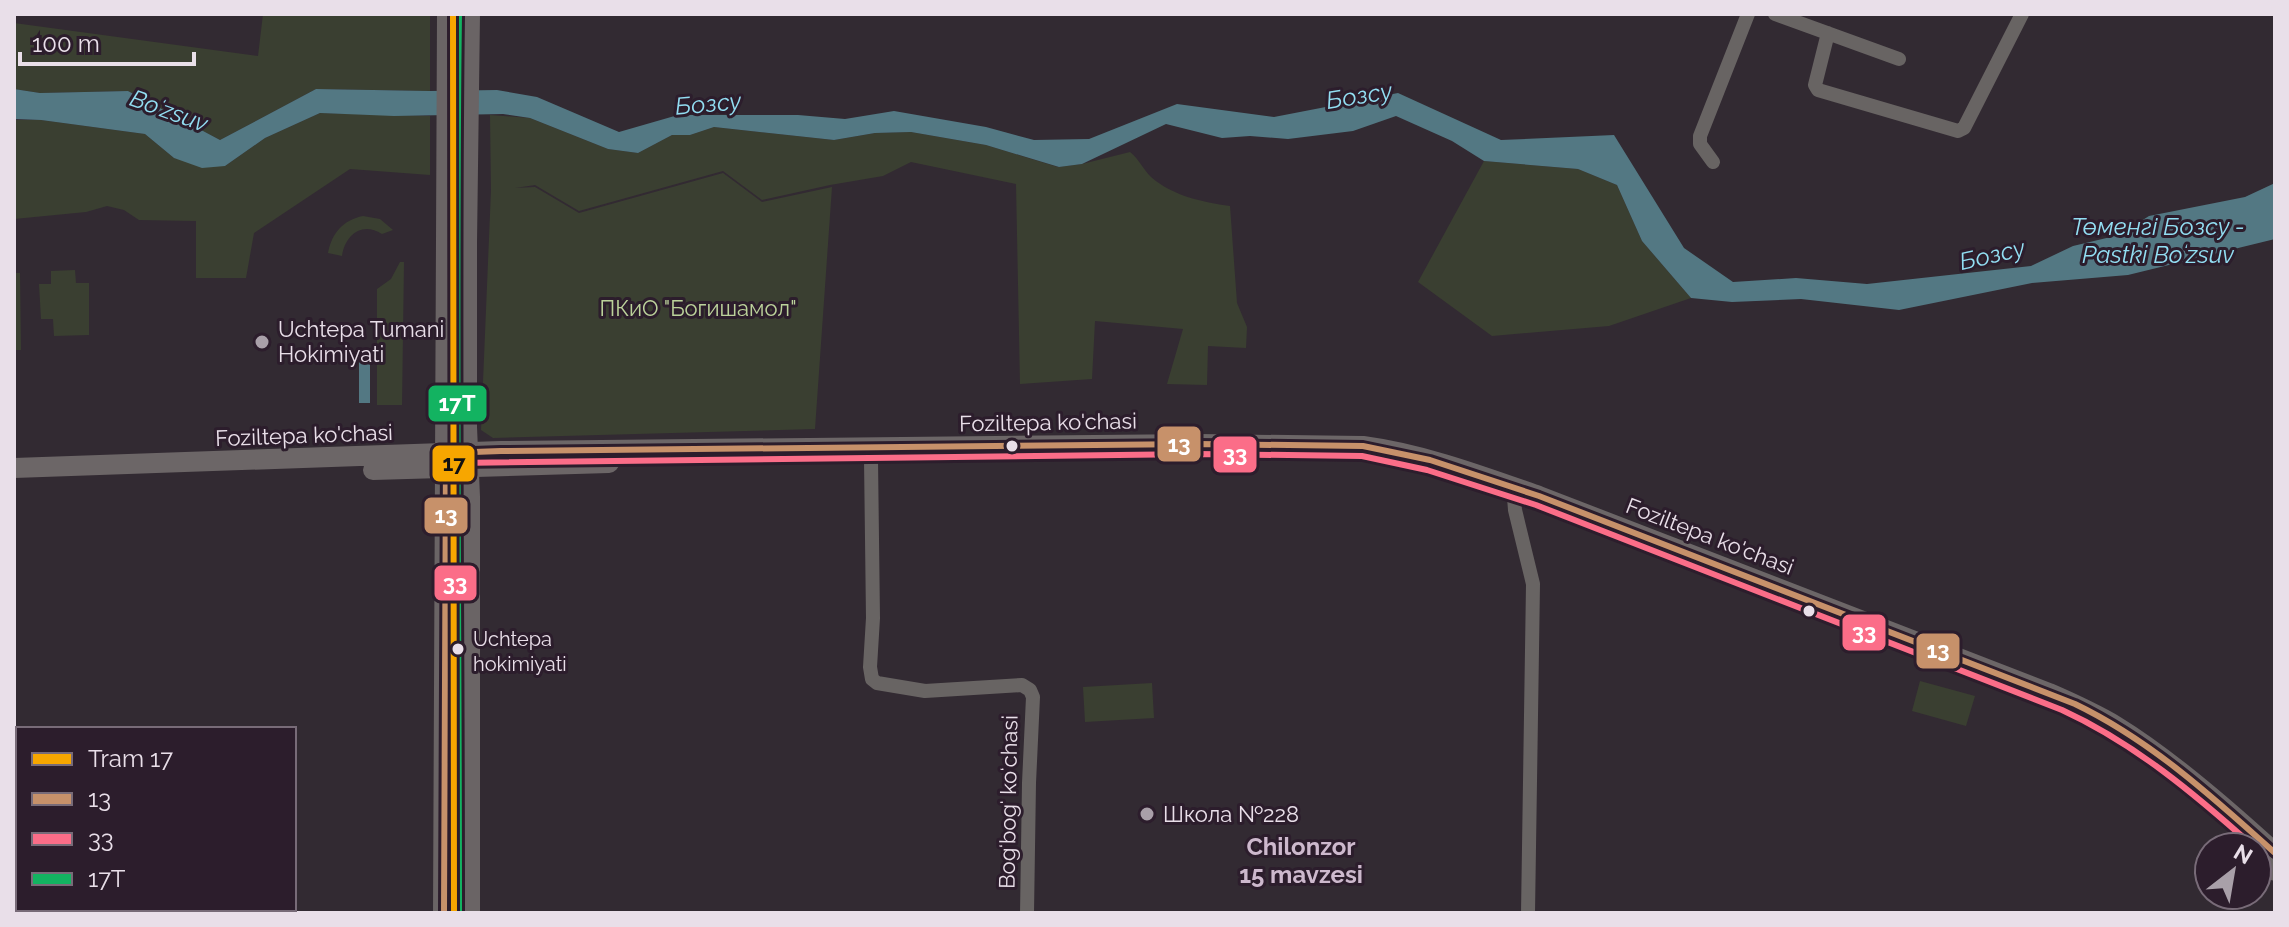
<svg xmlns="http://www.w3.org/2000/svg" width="2289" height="927" font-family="Raleway,sans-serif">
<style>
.green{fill:#3a3f31}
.water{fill:#537883}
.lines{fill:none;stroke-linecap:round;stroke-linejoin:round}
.minor{stroke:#686463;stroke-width:14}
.secondary{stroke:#6c6667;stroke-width:20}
.primary{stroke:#6a6465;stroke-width:22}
.bus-1-casing{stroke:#2c1d2c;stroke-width:12}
.bus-2-casing{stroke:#2c1d2c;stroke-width:12}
.bus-3-casing{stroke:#2c1d2c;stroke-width:12}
.bus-1{stroke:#c7916a;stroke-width:6}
.bus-2{stroke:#fb6d88;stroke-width:6}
.bus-3{stroke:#13b361;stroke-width:6}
.tram-1-casing{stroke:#2c1d2c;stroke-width:12}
.tram-1{stroke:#f7a600;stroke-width:6}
.poi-dot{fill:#a9a0a9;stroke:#2c1d2c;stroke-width:3}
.bus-dot{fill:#e9dfe9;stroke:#2c1d2c;stroke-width:3}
.labels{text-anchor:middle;stroke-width:6;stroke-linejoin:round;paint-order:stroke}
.bus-label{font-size:20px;fill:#e9dfe9;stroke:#2c1d2c;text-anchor:start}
.park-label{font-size:22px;fill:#bbd29a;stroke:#2c1d2c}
.poi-label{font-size:22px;fill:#e9dfe9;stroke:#2c1d2c;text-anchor:start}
.street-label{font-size:22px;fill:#e9dfe9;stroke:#2c1d2c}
.water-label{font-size:24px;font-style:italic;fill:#92def2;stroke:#2c1d2c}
.neighbourhood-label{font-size:24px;font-weight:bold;fill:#cdb9cd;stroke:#2c1d2c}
.line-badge{stroke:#2c1d2c;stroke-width:3}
.badge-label{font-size:22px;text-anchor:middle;font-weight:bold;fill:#fff}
.pale-badge-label{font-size:22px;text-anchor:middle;font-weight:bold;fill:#111}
</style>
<rect width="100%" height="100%" fill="#322a32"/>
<path class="green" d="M 263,14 L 430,14 L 430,91 L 316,89 L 220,140 L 128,91 L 40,93 L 14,89 L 14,23 L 258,56 Z
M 320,113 L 430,116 L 430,175 L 350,169 L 254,233 L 246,278 L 196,278 L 196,221 L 139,220 L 124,210 L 107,206 L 86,212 L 14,219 L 14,120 L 41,120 L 145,134 L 174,158 L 225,166 L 265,138 Z
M 490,115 L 530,118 L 608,149 L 638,153 L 672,135 L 690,135 L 714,127 L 834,140 L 875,133 L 911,132 L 986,145 L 1058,167 L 1082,164 L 1130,152 C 1139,159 1143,169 1151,177 C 1173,196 1202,202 1230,206 L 1237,303 L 1247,327 L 1246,348 L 1208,346 L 1207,385 L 1167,384 L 1183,329 L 1095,321 L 1092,379 L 1020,384 L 1016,184 L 911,162 L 883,176 L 830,185 L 762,200 L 723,171 L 579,211 L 535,185 L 515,188 L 535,187 L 579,213 L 723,173 L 762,202 L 832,187 L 815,429 L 493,438 L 481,430 L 491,190 Z
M 1484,161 L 1578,169 L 1617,185 L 1642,241 L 1691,298 L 1609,326 L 1492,336 L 1418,282 Z
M 363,216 L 380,219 L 393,230 L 382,234 C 362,221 345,235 342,256 L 328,253 C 332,233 343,220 363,216 Z
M 400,262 L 404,262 L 402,405 L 377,405 L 377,289 L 391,279 Z
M 75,270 L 76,283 L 89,283 L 89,335 L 54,336 L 53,319 L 41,319 L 39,284 L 51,284 L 51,271 Z
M 14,273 L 20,273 L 21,350 L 14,350 Z
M 1920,681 L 1975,696 L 1966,726 L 1912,711 Z
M 1152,683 L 1154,718 L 1085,722 L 1083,687 Z"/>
<path class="water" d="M 14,89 L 40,93 L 128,91 L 220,140 L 316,89 L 430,91 L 497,90 L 537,97 L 619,132 L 678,115 L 798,115 L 845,119 L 894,111 L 986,127 L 1034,140 L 1089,139 L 1177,104 L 1274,117 L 1398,93 L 1501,140 L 1614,135 L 1684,248 L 1733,282 L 1796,278 L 1867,284 L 2031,266 L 2073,246 L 2119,235 L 2149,216 L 2245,197 L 2275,183 L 2275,239 L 2128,275 L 2032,283 L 1899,310 L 1801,299 L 1732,302 L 1691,298 L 1642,241 L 1617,185 L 1578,169 L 1484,161 L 1452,141 L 1396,116 L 1353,131 L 1288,139 L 1250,136 L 1222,138 L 1166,124 L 1082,164 L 1059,167 L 986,145 L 911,132 L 875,133 L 834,140 L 714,127 L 690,135 L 672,135 L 638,153 L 608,149 L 530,118 L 503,114 L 394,116 L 320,113 L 265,138 L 225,166 L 202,168 L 174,158 L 145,134 L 41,120 L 14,119 Z
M 359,354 L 370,354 L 370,403 L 359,403 Z"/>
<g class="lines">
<path class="minor" d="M 1775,14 L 1899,59
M 1828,33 L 1815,85 L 1818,90 L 1958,131 L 1964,128 L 2022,14
M 1713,162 L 1700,144 L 1700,136 L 1748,14
M 871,459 L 873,618 L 870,667 L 872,679 L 877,683 L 925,691 L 1022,685 L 1030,690 L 1033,697 L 1029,783 L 1027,913
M 1514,497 L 1515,510 L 1533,584 L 1528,913"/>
<path class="secondary" d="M 14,468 L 501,451 L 1199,444 L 1363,446 C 1423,454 1482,476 1539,496 L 2049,693 C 2072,703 2094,713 2116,726 C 2170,759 2228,810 2275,853
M 373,470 L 609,463
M 2257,854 L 2275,871"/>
<path class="primary" d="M 444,913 L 448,14
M 469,913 L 469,497 L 466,427 L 466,243 L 469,14"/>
<g class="bus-1-casing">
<path id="bus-1" d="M 444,913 L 446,453 L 501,451 L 1199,444 L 1363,446 L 1430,460 L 1539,496 L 2075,704 C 2150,740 2213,797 2275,853"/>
</g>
<g class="bus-2-casing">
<path id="bus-2" d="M 454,913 L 456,463 L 1199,454 L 1362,456 L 1427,470 L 1536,505 L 2062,710 C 2134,743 2195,794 2254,847"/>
</g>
<g class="bus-3-casing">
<path id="bus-3" d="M 459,14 C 455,314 459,613 459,913"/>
</g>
<use href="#bus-1" class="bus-1"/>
<use href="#bus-2" class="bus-2"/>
<use href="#bus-3" class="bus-3"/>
<g class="tram-1-casing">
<path id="tram-1" d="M 453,14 L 454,913"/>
</g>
<use href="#tram-1" class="tram-1"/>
</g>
<g class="poi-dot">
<circle cx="262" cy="342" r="8"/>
<circle cx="1147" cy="814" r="8"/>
</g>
<g class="bus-dot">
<circle cx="1012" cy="446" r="7"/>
<circle cx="1809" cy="611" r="7"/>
<circle cx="458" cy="649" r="7"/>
</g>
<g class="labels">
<g class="bus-label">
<text x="473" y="646">Uchtepa<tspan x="473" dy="25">hokimiyati</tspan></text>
</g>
<g class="park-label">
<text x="698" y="316">ПКиО "Богишамол"</text>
</g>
<g class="poi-label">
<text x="278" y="337">Uchtepa Tumani<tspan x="278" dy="25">Hokimiyati</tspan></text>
<text x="1163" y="822">Школа №228</text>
</g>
<g class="street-label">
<text transform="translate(1048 422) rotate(-1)" y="8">Foziltepa ko'chasi</text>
<text transform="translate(304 435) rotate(-2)" y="8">Foziltepa ko'chasi</text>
<text transform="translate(1710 536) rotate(21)" y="8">Foziltepa ko'chasi</text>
<text transform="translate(1008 802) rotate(-89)" y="8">Bogʻbogʻ koʻchasi</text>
</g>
<g class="water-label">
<text transform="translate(1359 96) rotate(-9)" y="8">Бозсу</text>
<text transform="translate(708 104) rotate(-5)" y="8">Бозсу</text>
<text transform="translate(169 111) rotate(20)" y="8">Boʻzsuv</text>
<text x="2158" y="235">Төменгі Бозсу -<tspan x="2158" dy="28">Pastki Boʻzsuv</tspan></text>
<text transform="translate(1992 255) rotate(-13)" y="8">Бозсу</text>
</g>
<g class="neighbourhood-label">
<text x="1301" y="855">Chilonzor<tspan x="1301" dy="28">15 mavzesi</tspan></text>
</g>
</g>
<g class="line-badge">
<rect x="427" y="384" width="61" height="39" rx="8" fill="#13b361"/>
<rect x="1156" y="425" width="46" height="38" rx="8" fill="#c7916a"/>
<rect x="1212" y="435" width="46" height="39" rx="8" fill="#fb6d88"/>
<rect x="431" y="444" width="45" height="39" rx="8" fill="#f7a600"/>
<rect x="423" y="496" width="46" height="39" rx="8" fill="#c7916a"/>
<rect x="433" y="564" width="45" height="38" rx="8" fill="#fb6d88"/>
<rect x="1841" y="613" width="46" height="39" rx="8" fill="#fb6d88"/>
<rect x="1915" y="632" width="46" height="38" rx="8" fill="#c7916a"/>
</g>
<g class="badge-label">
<text x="457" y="411">17T</text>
<text x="1179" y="452">13</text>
<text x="1235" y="462">33</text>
<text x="446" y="523">13</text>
<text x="455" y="591">33</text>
<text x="1864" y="640">33</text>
<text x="1938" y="658">13</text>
</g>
<g class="pale-badge-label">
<text x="454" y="471">17</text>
</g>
<rect width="2289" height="927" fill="none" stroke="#e9dfe9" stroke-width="32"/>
<rect x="16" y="727" width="280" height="184" fill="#2c1d2c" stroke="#786b78" stroke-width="2"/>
<rect x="32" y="753" width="40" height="12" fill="#f7a600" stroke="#786b78" stroke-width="2"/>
<text x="88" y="767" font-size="24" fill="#e9dfe9">Tram 17</text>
<rect x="32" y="793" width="40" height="12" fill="#c7916a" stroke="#786b78" stroke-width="2"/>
<text x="88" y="807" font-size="24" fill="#e9dfe9">13</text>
<rect x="32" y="833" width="40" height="12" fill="#fb6d88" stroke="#786b78" stroke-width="2"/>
<text x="88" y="847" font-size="24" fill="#e9dfe9">33</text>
<rect x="32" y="873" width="40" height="12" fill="#13b361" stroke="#786b78" stroke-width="2"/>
<text x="88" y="887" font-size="24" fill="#e9dfe9">17T</text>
<g transform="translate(2233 871) rotate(31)"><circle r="38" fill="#2c1d2c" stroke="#786b78" stroke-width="2"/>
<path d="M0-6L14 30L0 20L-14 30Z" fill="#a9a0a9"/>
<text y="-12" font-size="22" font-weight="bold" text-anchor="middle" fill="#e9dfe9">N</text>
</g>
<path d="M20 52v12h174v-12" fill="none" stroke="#e9dfe9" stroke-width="4"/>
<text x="32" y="52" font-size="24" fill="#e9dfe9" stroke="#2c1d2c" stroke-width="6" paint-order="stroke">100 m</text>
</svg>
